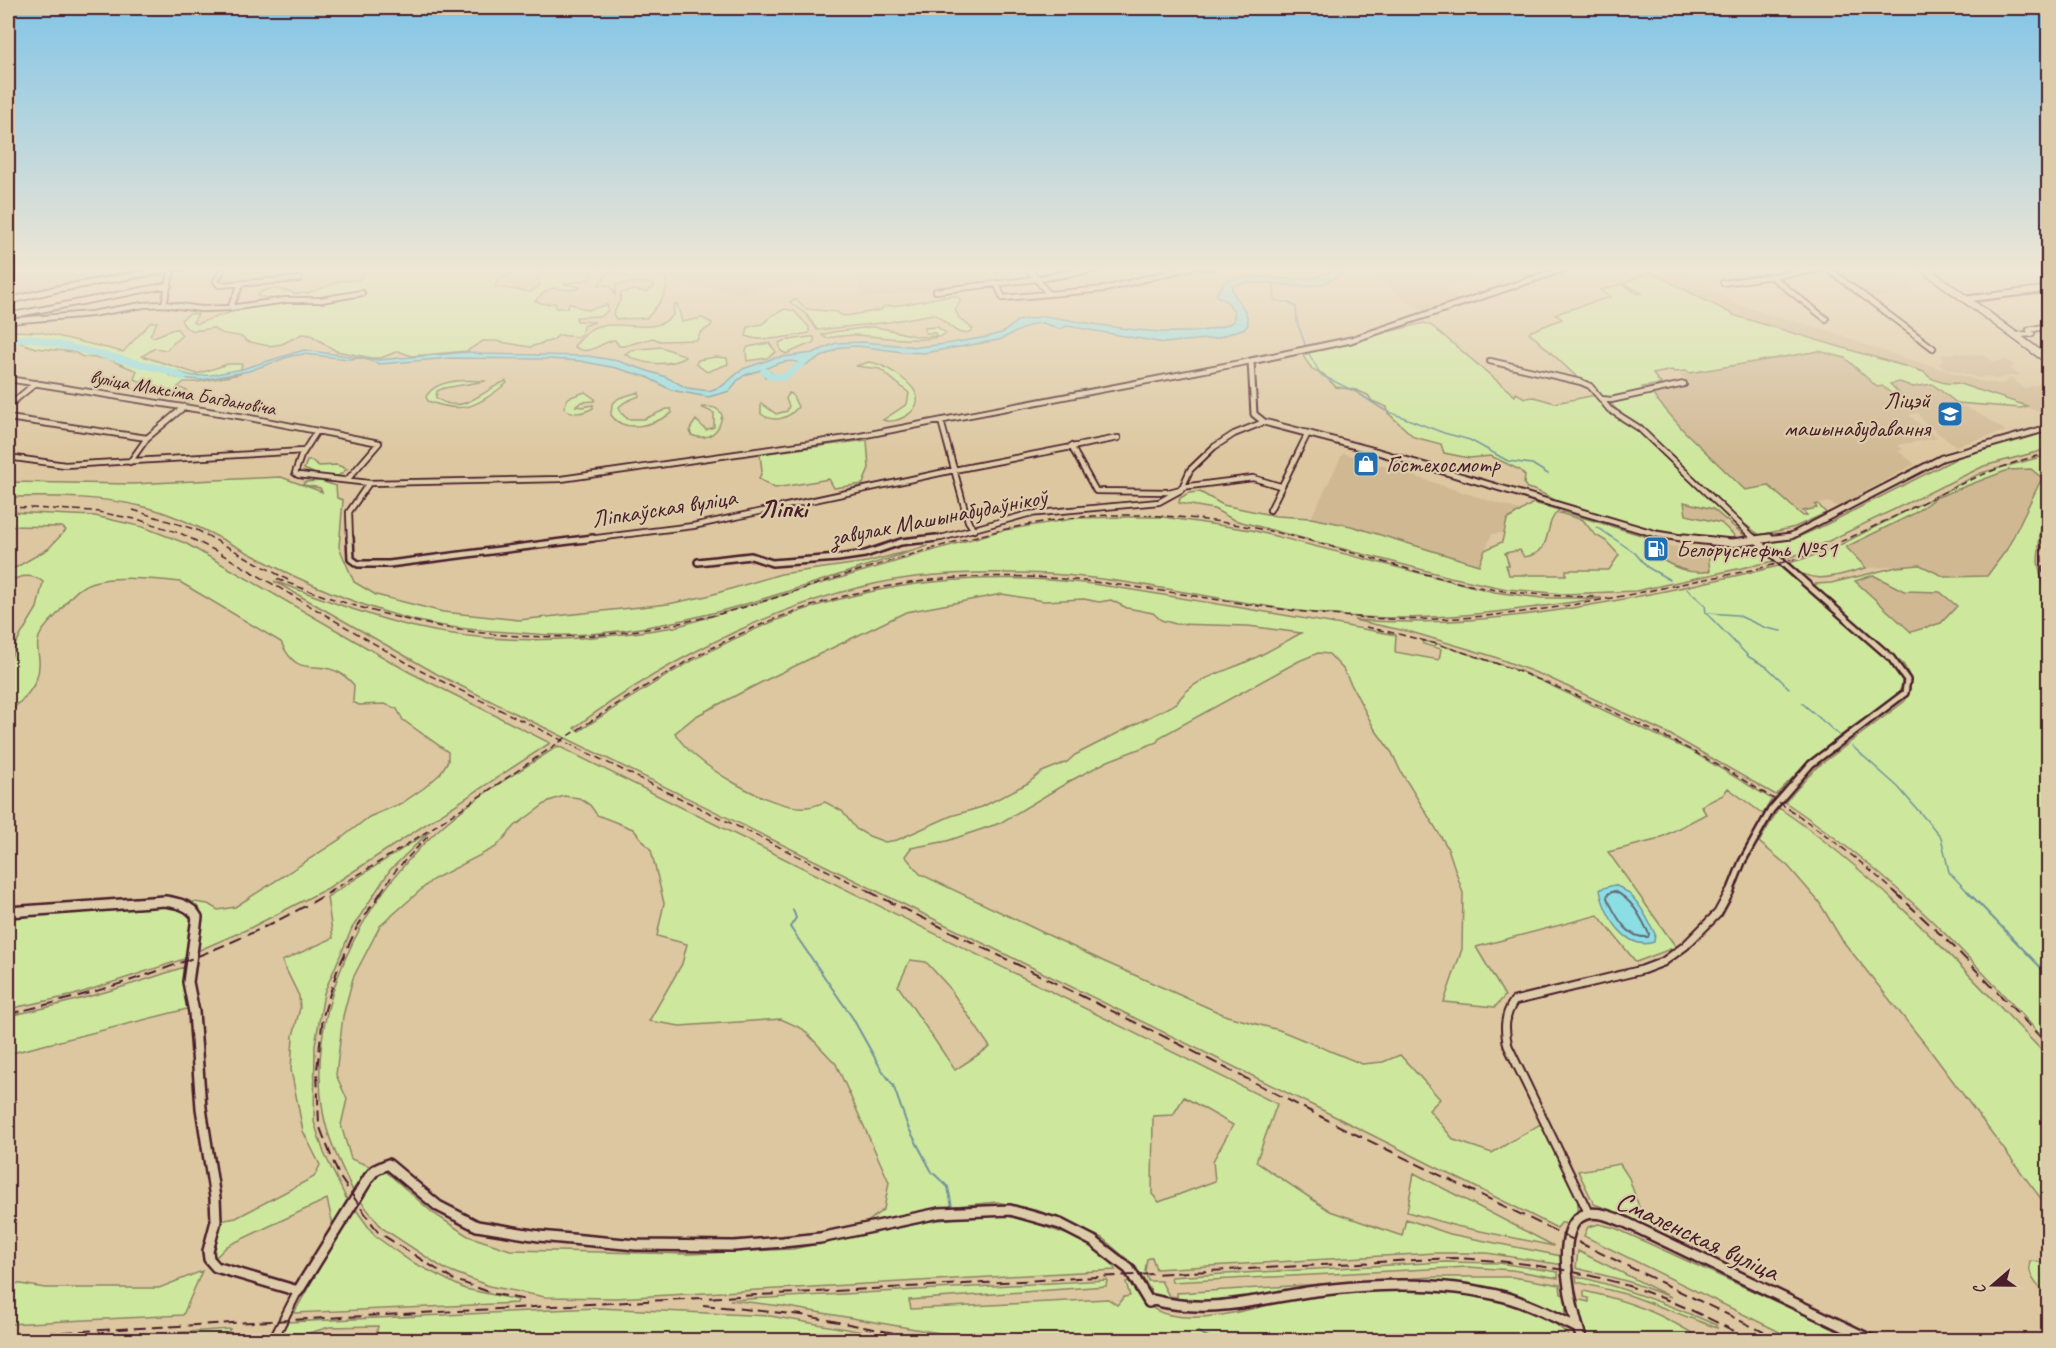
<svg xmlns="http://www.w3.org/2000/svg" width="2056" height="1348" font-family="Caveat,sans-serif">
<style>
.built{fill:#d0b893}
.green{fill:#cde79d;stroke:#8c8364;stroke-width:1.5;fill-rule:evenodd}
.water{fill:#8cdee5;stroke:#72929b;stroke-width:1.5}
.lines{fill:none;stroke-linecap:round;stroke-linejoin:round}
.shore-far1{stroke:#646b75;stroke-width:1.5}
.shore{stroke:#646b75;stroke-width:2}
.stream-far1{stroke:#72929b;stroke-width:1.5}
.stream{stroke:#72929b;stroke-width:2}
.river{stroke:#8cdee5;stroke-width:7}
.minor-far2-casing{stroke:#4a1f2b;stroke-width:8}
.minor-far1-casing{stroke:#4a1f2b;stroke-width:10}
.minor-casing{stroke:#4a1f2b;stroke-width:11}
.tertiary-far2-casing{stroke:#4a1f2b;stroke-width:9}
.tertiary-far1-casing{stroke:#4a1f2b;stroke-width:11}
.tertiary-casing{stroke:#4a1f2b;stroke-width:14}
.primary-casing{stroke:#4a1f2b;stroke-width:10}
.minor-far2{stroke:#ddcca9;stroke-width:4.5}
.minor-far1{stroke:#ddcca9;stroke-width:5}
.minor{stroke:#ddcca9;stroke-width:7}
.tertiary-far2{stroke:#ddcca9;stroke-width:5}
.tertiary-far1{stroke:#ddcca9;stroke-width:7}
.tertiary{stroke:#ddcca9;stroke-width:9}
.primary{stroke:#ddcca9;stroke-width:7}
.rail-far1{stroke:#4a1f2b;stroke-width:1.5;stroke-dasharray:7 4;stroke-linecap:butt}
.rail{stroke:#4a1f2b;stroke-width:2;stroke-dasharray:12 6;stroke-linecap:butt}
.labels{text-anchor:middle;stroke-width:4.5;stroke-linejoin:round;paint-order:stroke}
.far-street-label{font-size:20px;fill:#4a1f2b;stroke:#ddcca9}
.poi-label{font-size:24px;fill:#4a1f2b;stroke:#ddcca9;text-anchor:start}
.street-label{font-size:24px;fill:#4a1f2b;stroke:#ddcca9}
.neighbourhood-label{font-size:26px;font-weight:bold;fill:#4a1f2b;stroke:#ddcca9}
.near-street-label{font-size:28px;fill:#4a1f2b;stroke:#ddcca9}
</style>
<rect width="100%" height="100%" fill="#dcc7a0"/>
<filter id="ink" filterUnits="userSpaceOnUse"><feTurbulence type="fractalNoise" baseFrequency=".0167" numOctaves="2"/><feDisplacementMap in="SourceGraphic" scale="12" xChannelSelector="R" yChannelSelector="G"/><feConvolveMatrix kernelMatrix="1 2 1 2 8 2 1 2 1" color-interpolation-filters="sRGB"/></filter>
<g filter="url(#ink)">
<path class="built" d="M 22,267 L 153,267 L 146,271 L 130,274 L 128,272 L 123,272 L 121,276 L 54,286 L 8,299 L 8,284 Z
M 670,267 L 860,267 L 821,276 L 817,282 L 805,284 L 803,281 L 738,294 L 673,279 L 670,275 Z
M 862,267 L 993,267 L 994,270 L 976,285 L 862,298 L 857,275 L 865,273 Z
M 1508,267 L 1442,287 L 1460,301 L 1424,312 L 1361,268 Z
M 1659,267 L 1668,267 L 1734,303 L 1782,318 L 1834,332 L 1874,348 L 1979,381 L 2003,384 L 2011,378 L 2025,388 L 2042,383 L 2048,387 L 2044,390 L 2048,392 L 2048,415 L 1957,383 L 1953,385 L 1928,377 L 1924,372 L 1736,316 L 1650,272 Z
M 1859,267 L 1881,267 L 1915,291 L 1871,298 L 1834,270 Z
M 1819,351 L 1845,358 L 1895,396 L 1889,384 L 1900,382 L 1913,387 L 1932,384 L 1957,403 L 1983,416 L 2006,431 L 1955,446 L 1924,422 L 1918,413 L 1909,415 L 1937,438 L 1898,445 L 1903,449 L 1898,451 L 1915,464 L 1837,507 L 1829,502 L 1815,505 L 1818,508 L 1795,512 L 1745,490 L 1685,431 L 1650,393 L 1641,387 L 1684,380 L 1679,374 Z
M 1956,353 L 1985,356 L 1993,362 L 2006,360 L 2015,366 L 2009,368 L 2020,375 L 1994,379 L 1988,376 L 1979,378 L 1947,369 L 1938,364 L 1944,360 L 1940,355 Z
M 1343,453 L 1493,502 L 1523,511 L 1507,520 L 1503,533 L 1492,534 L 1479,565 L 1311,518 Z
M 2031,469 L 2042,478 L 2040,485 L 2012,535 L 2007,549 L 1987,576 L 1944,577 L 1920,565 L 1866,568 L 1845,548 L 1913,514 L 1935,498 L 2008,470 Z
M 1684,502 L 1713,509 L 1727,521 L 1721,523 L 1685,515 Z
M 1652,543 L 1708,552 L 1710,571 L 1702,573 L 1679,570 L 1654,555 Z
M 1873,575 L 1904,591 L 1940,592 L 1957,606 L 1941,623 L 1911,632 L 1855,581 Z"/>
<path class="green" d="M 373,267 L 522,267 L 498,281 L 495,287 L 531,292 L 540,285 L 537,279 L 539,273 L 533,269 L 533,267 L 608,267 L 605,270 L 593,270 L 592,277 L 589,279 L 564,284 L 580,287 L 578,289 C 555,293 556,279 535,301 L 544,304 L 555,303 L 556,308 L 568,308 L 569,303 L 587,310 L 607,305 L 608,310 L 602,316 L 576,317 L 577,321 L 595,322 L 583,326 L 582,334 L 578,337 L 559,335 L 553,340 L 530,347 L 495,341 L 483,341 L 467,351 L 412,356 L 398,351 L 381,358 L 372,358 L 336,351 L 311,335 L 302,334 L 282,344 L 269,346 L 246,341 L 244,338 C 234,333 222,337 213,328 C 201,329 187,336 181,320 L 189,314 L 198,314 L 193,322 L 196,324 L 228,313 L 269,303 L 273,299 L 257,296 L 263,291 L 271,289 L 288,291 L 294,294 L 308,293 L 340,281 L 359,280 L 366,269 Z
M 621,267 L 665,267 C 670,293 663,299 647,318 L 616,319 L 613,314 L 620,301 L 621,293 L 634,290 L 646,292 L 654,287 L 654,284 C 641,280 629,284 616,284 L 615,295 L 611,286 L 599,284 L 608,273 L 618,271 Z
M 1650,272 L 1736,316 L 1924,372 C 1930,380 1947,385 1957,383 L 2027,406 L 2021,408 L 1957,403 L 1932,384 L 1913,387 L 1900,382 L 1890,384 L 1901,395 L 1895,396 L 1882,386 L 1877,387 L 1845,358 L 1819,351 L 1689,373 L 1687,371 L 1674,372 L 1672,370 L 1653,374 L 1661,384 L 1642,387 L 1645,391 L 1603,401 L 1613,411 L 1631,422 L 1751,536 L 1746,537 L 1713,509 L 1684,502 L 1686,515 L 1721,523 L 1736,537 C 1696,546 1606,517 1565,504 C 1551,500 1543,491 1527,488 L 1524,484 L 1525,476 L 1520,470 L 1491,456 L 1469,458 L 1444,453 L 1441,444 L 1414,437 L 1388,413 L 1387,407 L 1372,401 L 1368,395 L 1356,390 L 1336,387 L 1323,374 L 1312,369 L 1303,356 L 1306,355 L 1305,352 L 1424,323 L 1432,326 L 1515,396 L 1516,393 L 1525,398 L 1534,397 L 1555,403 L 1596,395 L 1529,332 L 1562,319 L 1555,314 L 1610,297 L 1600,290 L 1622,284 L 1638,294 L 1642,293 L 1624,283 Z
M 956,296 L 961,300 L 955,309 L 959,318 L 973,329 C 958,343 946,318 933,314 L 889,322 L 817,330 L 807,315 L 790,302 L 796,299 L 806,309 L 837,312 L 841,315 L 846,316 L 881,310 L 884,306 C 909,307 931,296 956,296 Z
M 677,304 L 682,322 L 702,318 L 712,323 L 711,326 L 700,333 L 697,340 L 660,341 L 653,338 L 624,346 L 619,346 L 615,340 C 600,342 588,358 574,346 C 580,340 588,330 595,327 C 620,319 654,337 673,315 L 674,305 Z
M 785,309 L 794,311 L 809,327 L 809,333 C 793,336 759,343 746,336 L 748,327 L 762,324 L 773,315 Z
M 151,322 L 157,322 L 150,335 L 152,337 C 161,336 168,329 177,329 L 182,335 L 166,350 L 155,348 L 142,356 L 197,374 L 228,364 L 242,364 L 240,374 L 198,382 L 184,382 L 178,387 L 187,391 L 184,395 L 177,394 L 134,379 L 137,371 L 108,359 L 83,357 L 74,352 L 36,348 L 18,342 L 8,343 L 8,331 L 40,332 L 123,352 Z
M 871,327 C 891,327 911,340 936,336 L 935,333 L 926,333 L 924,328 L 937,327 L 946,333 C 931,346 874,335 854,335 C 845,335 835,337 826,338 L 822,335 L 833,332 Z
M 810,337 L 814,337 L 814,342 L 786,354 L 781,351 L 779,343 L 783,341 Z
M 769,343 L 776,352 L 767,358 L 747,361 L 746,351 L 748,347 Z
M 661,347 L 684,355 L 685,357 C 668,368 640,364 625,354 L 631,350 Z
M 715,357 L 727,358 L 728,364 L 707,372 L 696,364 L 698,360 Z
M 869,362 C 882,363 914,382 917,397 C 920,412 896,425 883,420 L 907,404 L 909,393 L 880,369 L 856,366 Z
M 486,381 L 444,388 L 437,391 L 436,398 C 464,417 482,390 506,381 L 507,383 C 477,406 465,415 428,401 L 426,397 C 436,378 468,380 486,381 Z
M 585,392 L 595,399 L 594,401 L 582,402 L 576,406 L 582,407 L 593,405 L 593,408 C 583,413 574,416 564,408 L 568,398 Z
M 639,392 L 639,396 L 625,402 L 619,407 L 621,413 L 628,419 L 644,419 L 667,409 L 671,409 L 672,413 C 655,424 625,435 611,415 L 612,404 L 619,398 Z
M 789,393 L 792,394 L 798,407 C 788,419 774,423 761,414 L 761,403 L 776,414 L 787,411 L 789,406 L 786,399 Z
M 1651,393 L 1685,432 L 1745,490 L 1769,486 L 1803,516 L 1807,515 L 1803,511 L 1817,508 L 1815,505 L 1818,504 L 1826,513 L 1795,527 L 1760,535 C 1742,523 1726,511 1713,494 L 1634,421 L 1618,411 L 1610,403 Z
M 701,407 C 711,407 717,406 722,415 C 720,432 708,442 691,435 L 690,429 L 696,420 L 706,430 L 714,427 L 714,413 Z
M 2048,431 L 2048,449 L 1984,466 L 1806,552 L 1780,560 L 1766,543 L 1794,539 L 1825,525 L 1963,455 Z
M 867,440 L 869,468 L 863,484 L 834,488 L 829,479 L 775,488 L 759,479 L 762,471 L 760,454 Z
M 2048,455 L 2048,506 L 2040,533 L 2038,562 L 2048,613 L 2048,1043 C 2010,1002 1972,959 1931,920 C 1886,877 1837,837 1785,802 L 1816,768 L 1905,701 C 1913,687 1912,678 1903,664 L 1814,587 L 1815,584 L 1831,583 L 1897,567 L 1920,565 L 1945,577 L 1987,576 L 2007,549 L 2042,478 L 2031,469 L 2008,470 L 1935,498 L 1913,514 L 1846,547 L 1866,568 C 1834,576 1815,587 1786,564 L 1828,551 L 1981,473 ZM 1873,575 L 1904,591 L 1940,592 L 1957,606 L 1941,623 L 1911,632 L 1855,581 Z
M 307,461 L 312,461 L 319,466 L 337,465 L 347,469 L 338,476 L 320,476 L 304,469 Z
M 281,477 L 322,492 L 320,488 L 304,485 L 304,482 L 321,481 L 336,486 L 337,498 L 343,500 L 339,547 L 354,582 L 376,595 L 443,612 L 519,620 L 668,604 L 707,596 L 781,574 L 867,562 L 928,546 C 812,582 692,631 569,635 C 548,636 528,633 507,632 C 472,630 437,627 402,617 C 353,603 305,583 260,559 C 225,541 193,522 156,510 C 108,496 57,496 8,497 L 8,482 L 132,484 Z
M 1200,492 L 1223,505 L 1276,516 L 1311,518 L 1351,526 L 1479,565 L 1485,550 L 1502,542 L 1507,520 L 1533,503 L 1559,510 C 1541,525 1556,553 1524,557 L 1520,550 L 1505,553 L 1509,565 L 1506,565 L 1509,575 L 1566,575 L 1566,570 L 1609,570 L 1619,555 L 1606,541 L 1594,534 L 1583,520 L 1560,513 L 1564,512 L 1651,538 L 1657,544 L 1652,543 L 1654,555 C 1672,566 1689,576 1710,571 L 1708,552 L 1710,547 L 1754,544 L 1761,546 L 1774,561 L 1636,591 L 1564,594 L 1507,589 L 1450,577 L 1234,520 L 1214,509 L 1179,503 L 1180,498 L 1189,493 Z
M 8,512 L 95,516 L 143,527 L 185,543 L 409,672 L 550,743 L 328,888 L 248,929 L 195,952 L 200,912 L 187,901 L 208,904 L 218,910 L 235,907 L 339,840 L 369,817 L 402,803 L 424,788 L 440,774 L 448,761 L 448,752 L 403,720 L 397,709 L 385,704 L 359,705 L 353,702 L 354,685 C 350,681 346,676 340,673 C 315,659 298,680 281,642 L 180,582 C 157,579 105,574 84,586 C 73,592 67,602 59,612 C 52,620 43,627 39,637 C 35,647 40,655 39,665 C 39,686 23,700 8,713 L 8,666 L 16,643 L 37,608 L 43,582 C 32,573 19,576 8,582 L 8,572 L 48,549 L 66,530 L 62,527 L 8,526 Z
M 1129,517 L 1163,517 L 1251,530 L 1494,592 L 1542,598 L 1602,598 C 1518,610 1432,623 1346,616 C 1246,608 1149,580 1049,574 C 1005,572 958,572 915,577 C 796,592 670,657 574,728 L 579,731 C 657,680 730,633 819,605 C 904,579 996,573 1083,583 C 1118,587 1152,593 1186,599 C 1256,610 1326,622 1396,635 L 1395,652 L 1439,660 L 1441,649 L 1423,644 L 1422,641 L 1435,643 L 1520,671 L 1693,752 L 1772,799 L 1763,814 L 1728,788 L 1723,795 L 1701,806 L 1706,814 L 1656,840 L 1608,852 L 1676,947 L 1636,962 L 1598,915 L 1476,947 L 1505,996 L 1495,1007 L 1444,1002 L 1462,949 L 1463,893 L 1448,848 L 1401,772 L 1392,753 L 1374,728 L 1343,669 L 1329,654 L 1318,653 L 1299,661 L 1160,737 L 1157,742 L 1108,761 L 1070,781 L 1000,823 L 947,841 L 911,848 L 905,856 L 920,874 L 1105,962 L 1227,1016 L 1279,1030 L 1362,1064 L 1383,1062 L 1400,1055 L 1440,1099 L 1429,1110 L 1454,1140 L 1492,1153 L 1542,1123 L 1578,1201 L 1577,1211 L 1567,1225 L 1562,1222 L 1557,1228 L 1322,1110 L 521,716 L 437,674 L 274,581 C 319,597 364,615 410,626 C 498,647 586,641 675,627 L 999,531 L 1078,518 ZM 1002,594 L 1044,601 L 1084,599 L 1099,602 L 1111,600 L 1127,608 L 1153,613 L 1161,620 L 1176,624 L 1248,626 L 1301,633 C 1283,643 1265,654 1246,662 C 1222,673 1191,679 1177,703 L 1075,755 L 1067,762 L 1042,772 L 1028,783 L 982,807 L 951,816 L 897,840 L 885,842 L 869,836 L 856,829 L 842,811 L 825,802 C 819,804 813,807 807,807 C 772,811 691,763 675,733 L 696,716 L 762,682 L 906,612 Z
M 1779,566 L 1896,666 C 1901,675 1905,682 1899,692 C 1891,706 1862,720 1848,730 C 1821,750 1798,771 1776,795 L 1669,734 L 1547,677 L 1492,656 L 1411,632 L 1354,620 C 1497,631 1640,597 1779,566 Z
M 558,746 L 1277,1104 L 1256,1162 L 1330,1211 L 1402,1236 L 1406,1219 L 1450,1234 L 1561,1256 L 1564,1265 L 1487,1253 L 1435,1253 L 1156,1269 L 1152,1257 L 1147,1259 L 1145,1271 L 1148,1281 L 1161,1281 L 1169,1296 L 1177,1297 L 1177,1293 L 1434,1277 L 1512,1277 L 1560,1285 L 1561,1294 L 1568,1296 L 1565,1314 L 1557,1315 L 1525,1298 L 1468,1285 L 1393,1281 L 1222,1304 L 1181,1304 L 1154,1296 L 1136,1267 L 1102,1238 L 1039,1211 L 997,1202 L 937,1208 L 865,1224 L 884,1209 L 889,1182 L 836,1064 L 803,1029 L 781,1019 L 680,1026 L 649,1021 L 682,964 L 687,944 L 657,936 L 664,903 L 651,850 L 633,829 L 597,815 L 590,805 L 579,798 L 564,796 L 549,801 L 515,826 L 496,847 L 432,880 L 380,926 L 353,978 L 343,1016 L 336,1075 L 347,1099 L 341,1125 L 351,1159 L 372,1167 L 354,1193 C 342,1167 328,1141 323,1112 C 306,1008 361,902 436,832 C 472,798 517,773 558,746 ZM 910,960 L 926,962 L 948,986 L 990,1047 L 955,1070 L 898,986 ZM 1184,1097 L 1233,1125 L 1213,1161 L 1215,1181 L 1159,1202 L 1152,1194 L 1153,1116 L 1173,1115 Z
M 1779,808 C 1881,877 1963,969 2048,1057 L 2048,1208 L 1929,1049 L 1842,940 L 1819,902 L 1788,866 L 1759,842 Z
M 430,831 L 390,870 L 352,928 L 324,993 L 315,1045 L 314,1122 L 324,1153 L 347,1200 L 333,1225 L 327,1199 L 227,1246 L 215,1258 L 212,1244 L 219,1221 L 236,1218 L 314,1177 L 320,1165 L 303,1131 L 291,1070 L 293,1036 L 300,1008 L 299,996 L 282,961 L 333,938 L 327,897 Z
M 171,905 L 185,910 L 193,917 L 187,958 L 74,995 L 8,1009 L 8,915 Z
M 184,967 L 183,979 L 187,1009 L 8,1054 L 8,1016 C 68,1004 126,987 184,967 Z
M 1620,1164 L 1629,1178 L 1639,1207 L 1659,1234 L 1624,1215 L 1594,1204 L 1578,1171 Z
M 383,1169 L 433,1213 L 468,1236 L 510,1250 L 689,1254 L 793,1249 L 928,1221 L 980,1215 L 1012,1215 L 1085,1241 L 1110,1259 L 1115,1270 L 616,1298 L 545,1297 L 489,1286 L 443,1268 L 382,1228 L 359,1199 L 369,1181 Z
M 1414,1173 L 1554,1246 L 1456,1226 L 1407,1212 Z
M 354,1207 L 375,1236 L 410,1261 L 465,1289 L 518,1300 L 517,1303 L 294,1313 Z
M 1599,1224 L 1615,1228 L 1860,1340 L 1796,1340 L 1584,1236 L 1588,1227 Z
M 1578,1251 L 1671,1297 L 1630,1282 L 1576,1268 Z
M 2030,1261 L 2048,1263 L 2048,1294 C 2037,1287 2027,1275 2030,1261 Z
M 1445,1262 L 1499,1263 L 1558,1272 L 1558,1278 L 1512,1270 L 1468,1267 L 1172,1282 L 1171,1277 Z
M 202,1271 L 183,1315 L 8,1324 L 8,1282 L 45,1288 L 159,1288 Z
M 1576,1276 C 1625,1288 1670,1305 1716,1325 L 1717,1328 L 1629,1295 L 1577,1282 Z
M 1107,1280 L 1106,1286 L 909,1300 L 911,1309 L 1108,1299 L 1117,1305 L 1124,1297 L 1130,1296 L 1126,1282 L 1131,1281 C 1141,1299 1149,1311 1170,1315 C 1218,1325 1276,1299 1324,1294 C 1384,1287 1535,1285 1571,1340 L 979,1340 L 782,1306 L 730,1300 Z
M 1584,1291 C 1633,1302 1661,1313 1703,1340 L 1588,1340 L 1576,1299 L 1589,1302 L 1589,1298 L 1584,1297 Z
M 598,1308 L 770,1316 L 910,1340 L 375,1340 L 378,1326 L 329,1327 L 287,1340 L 279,1340 L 287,1322 Z
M 230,1329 L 223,1340 L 68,1340 Z"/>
<path class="water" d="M 1338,267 L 1359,267 C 1340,272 1331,284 1311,286 C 1285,288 1261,278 1235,285 L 1232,287 C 1234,303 1248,304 1248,325 L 1245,328 L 1217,338 L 1164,343 L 1067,326 L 1060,329 L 1043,323 L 1033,324 L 999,340 L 924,353 L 903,352 L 858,346 L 841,347 L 796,370 L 800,363 C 790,359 777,363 767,368 L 766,370 L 772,373 L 771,377 L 765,377 L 761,370 L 745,375 L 737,381 L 730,391 L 708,397 L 671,390 L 647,377 L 616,368 L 580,361 L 549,359 L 451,358 L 380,364 L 361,358 L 348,359 L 304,354 L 291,356 L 249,371 L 202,380 L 177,378 L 169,375 L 175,371 L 193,376 L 211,375 L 242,369 L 304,350 L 378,360 L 469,352 L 481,354 L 588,356 L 618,361 L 666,377 L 687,388 L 709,391 L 722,386 L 743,369 L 774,358 L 813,353 L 836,343 L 863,342 L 918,347 L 946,344 L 987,337 L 1004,332 L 1017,321 L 1044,316 C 1093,323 1191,346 1234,321 L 1234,311 L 1226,301 L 1217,296 L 1217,293 L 1225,281 C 1265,268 1300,292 1338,267 Z
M 1614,885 C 1634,891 1646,915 1655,934 L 1654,942 C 1626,952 1603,913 1600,889 Z"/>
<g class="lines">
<path class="shore-far1" d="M 1611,892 L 1617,892"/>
<path class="shore" d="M 1614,891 C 1632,899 1641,917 1649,934 L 1648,937 C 1626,939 1616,915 1607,898 L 1608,894 Z"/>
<path class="stream-far1" d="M 1274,283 L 1275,301 L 1288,302 L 1296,307 L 1297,322 L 1306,347
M 1309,354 L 1321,375 L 1358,393 L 1384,410 L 1444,433 L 1470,440 L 1508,461 L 1532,464 L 1548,474
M 1597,527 L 1635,553 L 1647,567 L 1670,580
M 1687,589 L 1705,605 L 1706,613 L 1749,657 L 1767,667 L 1789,688
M 1708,613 L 1737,615 L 1766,628 L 1781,631
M 1802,703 L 1839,735
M 1852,746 L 1898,787 L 1941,837 L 1949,872 L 1968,892"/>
<path class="stream" d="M 1967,891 L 2048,975
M 793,910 L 796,918 L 790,927 L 852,1017 L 880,1067 L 893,1085 L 908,1127 L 932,1172 L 948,1187 L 952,1207
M 893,1229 L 928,1221 L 971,1216
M 1198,1332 L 1214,1340"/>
<path class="river" d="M 8,341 L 31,338 L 162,369 L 183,377
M 764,371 L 770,376 L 784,377 L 803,363"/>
<g class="minor-far2-casing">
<path id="minor-far2" d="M 224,267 L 216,281 L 219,285 L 299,279
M 1201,267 L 1210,267
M 1825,267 L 1933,348
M 1772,277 L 1826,319
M 996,283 L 1003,298 L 1105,289 L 1191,267
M 1723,283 L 1837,267
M 936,291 L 1036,279 L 1048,293
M 164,304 L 201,309 L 230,308 L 286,300 L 321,300 L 362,293
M 230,308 L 241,284
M 8,316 L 169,285
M 8,321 L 91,314 L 143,305 L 164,304 L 172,269
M 2016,335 L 2032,334 L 2029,330 L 2048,326
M 1490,361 L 1581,382 L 1590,386 L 1601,399
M 8,379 L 245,417 L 379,443 L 347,480
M 1684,384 L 1611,400 L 1601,399 L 1609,409 L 1639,428 L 1756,540
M 8,406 L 36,383
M 8,418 L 147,438
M 941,421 L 968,521 L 974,530
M 317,431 L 301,456 L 295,473 L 298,475 L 369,483 L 561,479 L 855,437 L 1251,361
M 1071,446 L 1096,491 L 1169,492 L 1180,489
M 8,457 L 65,465 L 304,451
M 130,462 L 147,438 L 184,407
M 1182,487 L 1253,478 L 1280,486
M 1270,510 L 1308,433
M 350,540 L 349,512 L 369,483
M 581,540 L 693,526 L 954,470 L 1118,438
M 921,540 L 941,538 L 1028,514 L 1159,502 L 1181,490 L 1190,470 L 1214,447 L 1234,434 L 1264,422"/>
</g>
<g class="minor-far1-casing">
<path id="minor-far1" d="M 350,538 L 351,559 L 358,564 L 389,564 L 593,538
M 698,562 L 751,556 L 772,563 L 838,558 L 865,554 L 901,542 L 936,538
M 1730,892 L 1742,862 L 1771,810 L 1811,764 L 1905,693 L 1907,680 L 1891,658 L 1754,538"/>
</g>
<g class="minor-casing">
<path id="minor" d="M 1589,1214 L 1508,1046 C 1504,1029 1504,1016 1514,1001 L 1642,970 L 1663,962 L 1685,946 L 1718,913 L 1730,891
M 273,1340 L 298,1291"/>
</g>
<g class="tertiary-far2-casing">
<path id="tertiary-far2" d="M 1028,267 L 1036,279 L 1106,267
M 1569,267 L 1351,340 L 1251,361 L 1254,414 L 1264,422 L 1375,451 L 1656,534 L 1693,540
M 1967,299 L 2048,289
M 8,301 L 57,289 L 181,267
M 1758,540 L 1791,536 L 1942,458 L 2048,428"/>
</g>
<g class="tertiary-far1-casing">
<path id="tertiary-far1" d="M 1684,538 L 1732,543 L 1770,538"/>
</g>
<g class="tertiary-casing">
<path id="tertiary" d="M 8,912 L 165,901 C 178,903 190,905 197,917 L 188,982 L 194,1012 L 201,1108 L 215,1198 L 216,1221 L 208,1251 L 209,1259 L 216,1267 L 298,1291 L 369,1177 L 375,1170 L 388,1164 L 438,1206 L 477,1226 L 539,1236 L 636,1245 L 734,1246 L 783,1242 L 820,1238 L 939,1213 L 1010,1210 L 1060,1224 L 1093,1241 L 1129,1269 L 1149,1302 L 1153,1300 C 1211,1315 1257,1299 1315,1291 C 1376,1283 1444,1281 1505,1297 C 1530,1304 1553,1316 1576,1327
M 1582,1340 C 1573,1314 1553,1237 1580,1217 C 1593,1208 1612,1217 1625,1222 L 1871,1340"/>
</g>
<g class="primary-casing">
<path id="primary" d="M 1922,267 L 2048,360"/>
</g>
<use href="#minor-far2" class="minor-far2"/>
<use href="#minor-far1" class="minor-far1"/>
<use href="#minor" class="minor"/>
<use href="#tertiary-far2" class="tertiary-far2"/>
<use href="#tertiary-far1" class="tertiary-far1"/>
<use href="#tertiary" class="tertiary"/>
<use href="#primary" class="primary"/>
<path class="rail-far1" d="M 8,507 L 93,511 L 140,520 L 182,534 L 218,552 L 421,671 L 871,892
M 133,510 L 197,530 L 288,580
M 2048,512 C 2038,542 2041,570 2048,600
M 277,579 C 425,635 545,655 702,618 C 752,607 801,589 851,573 C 938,547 1023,517 1115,515 C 1171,514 1228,521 1283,534 C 1349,550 1413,573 1479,587 C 1517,594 1556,596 1594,597
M 1366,627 C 1447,643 1523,671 1598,705 C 1708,754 1805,811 1895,892
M 329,892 C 414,843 494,786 576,731 C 650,682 726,633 811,606 C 880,583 956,574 1029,577 C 1175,583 1309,628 1459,618 C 1538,613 1617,598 1695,581 C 1737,573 1780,566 1820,550 C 1898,520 1965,473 2048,453
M 381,892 L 396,870 L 430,834"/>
<path class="rail" d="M 382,891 L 357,927 L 337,971 L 323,1016 L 317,1070 L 319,1125 L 339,1176 L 378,1232 L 452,1279 L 495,1294 L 527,1300
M 868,891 L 1169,1039 L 1347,1130 L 1780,1340
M 1894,891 L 1954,947 L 2048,1045
M 8,1014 C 122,988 231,950 332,891
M 703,1305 L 802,1315 L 930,1340
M 8,1335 L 1453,1258 C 1522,1261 1592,1271 1657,1296 C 1690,1308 1721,1325 1753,1340"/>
</g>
</g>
<linearGradient id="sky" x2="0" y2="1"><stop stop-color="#83c5e7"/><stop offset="0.59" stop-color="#efe6d4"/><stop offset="1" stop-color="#efe6d4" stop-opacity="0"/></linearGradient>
<rect width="2056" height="456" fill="url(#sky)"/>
<defs>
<g id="university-square" transform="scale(1.35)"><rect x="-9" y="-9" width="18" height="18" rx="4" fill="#1f6fb2" stroke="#ddcca9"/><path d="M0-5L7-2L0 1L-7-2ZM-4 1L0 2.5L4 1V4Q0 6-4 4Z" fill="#fff"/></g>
<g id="shop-square" transform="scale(1.35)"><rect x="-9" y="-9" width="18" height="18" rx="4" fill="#1f6fb2" stroke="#ddcca9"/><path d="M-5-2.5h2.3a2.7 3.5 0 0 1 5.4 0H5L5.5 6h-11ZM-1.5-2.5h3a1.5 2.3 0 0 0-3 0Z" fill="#fff"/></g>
<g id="fuel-square" transform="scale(1.35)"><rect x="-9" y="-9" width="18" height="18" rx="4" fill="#1f6fb2" stroke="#ddcca9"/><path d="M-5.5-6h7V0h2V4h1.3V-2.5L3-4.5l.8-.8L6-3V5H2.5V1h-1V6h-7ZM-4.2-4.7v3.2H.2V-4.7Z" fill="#fff"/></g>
</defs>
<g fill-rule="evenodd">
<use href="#university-square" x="1950" y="414"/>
<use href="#shop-square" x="1366" y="464"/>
<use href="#fuel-square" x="1656" y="549"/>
</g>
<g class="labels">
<g class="far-street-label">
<text transform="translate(183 392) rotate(10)" y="7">вуліца Максіма Багдановіча</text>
</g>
<g class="poi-label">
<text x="1930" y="408" text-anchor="end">Ліцэй<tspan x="1930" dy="28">машынабудавання</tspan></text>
<text x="1386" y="472">Гостехосмотр</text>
<text x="1676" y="557">Белоруснефть №51</text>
</g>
<g class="street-label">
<text transform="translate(664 508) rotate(-9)" y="8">Ліпкаўская вуліца</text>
<text transform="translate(939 517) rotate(-11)" y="8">завулак Машынабудаўнікоў</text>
</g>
<g class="neighbourhood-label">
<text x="783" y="517">Ліпкі</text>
</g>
<g class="near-street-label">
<text transform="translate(1698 1235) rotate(25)" y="10">Смаленская вуліца</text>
</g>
</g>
<rect width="2056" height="1348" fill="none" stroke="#ddcca9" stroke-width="30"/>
<rect x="15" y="15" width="2026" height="1318" fill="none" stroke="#4a1f2b" stroke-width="2" filter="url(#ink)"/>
<g transform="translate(1993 1285) rotate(250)" stroke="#ddcca9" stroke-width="4.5" paint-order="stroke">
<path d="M0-4.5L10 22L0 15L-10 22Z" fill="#4a1f2b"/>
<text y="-9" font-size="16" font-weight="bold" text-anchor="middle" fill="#4a1f2b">С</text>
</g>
</svg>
